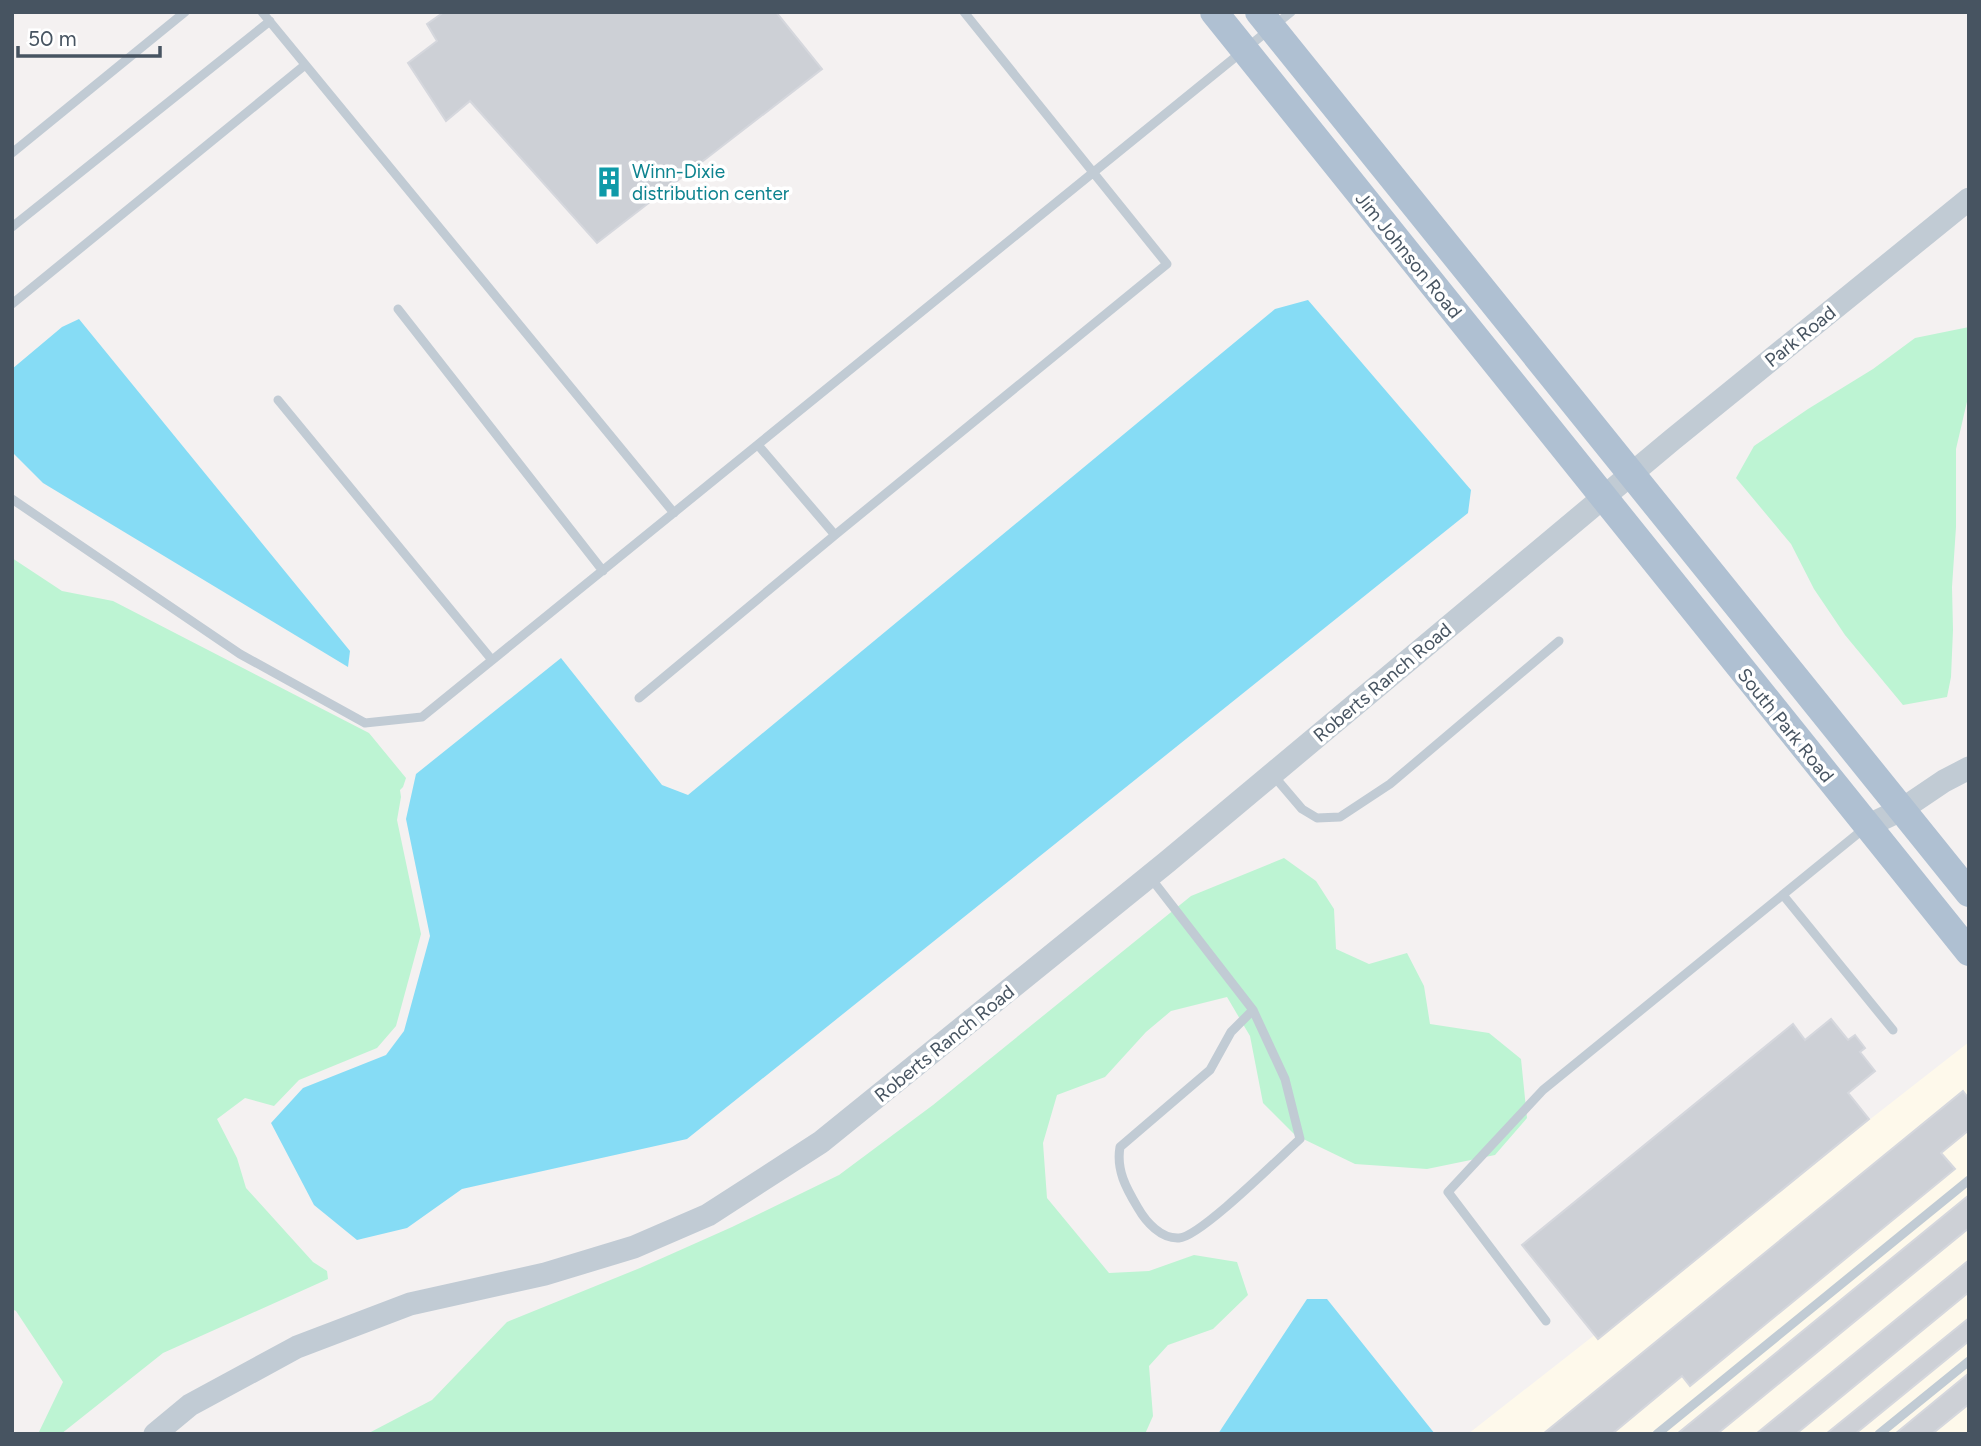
<svg xmlns="http://www.w3.org/2000/svg" width="1981" height="1446" font-family="Figtree,sans-serif">
<style>
.commercial{fill:#fef9eb}
.green{fill:#bdf4d3}
.water{fill:#86dcf5}
.building{fill:#cdd0d6;stroke:#d5d7dd;stroke-width:2}
.lines{fill:none;stroke-linecap:round;stroke-linejoin:round}
.service{stroke:#c1cbd4;stroke-width:9}
.tertiary{stroke:#c1cbd4;stroke-width:23}
.primary{stroke:#afc0d2;stroke-width:28}
.labels{text-anchor:middle;stroke-width:7;stroke-linejoin:round;paint-order:stroke}
.culture-label{font-size:19px;fill:#0d838f;stroke:#fff;text-anchor:start}
.street-label{font-size:19px;fill:#475461;stroke:#fff}
</style>
<rect width="100%" height="100%" fill="#f4f1f1"/>
<path class="commercial" d="M 1969,1042 L 1969,1434 L 1468,1434 L 1873,1117 Z"/>
<path class="green" d="M 1969,327 L 1969,393 L 1956,449 L 1956,527 L 1952,587 L 1953,630 L 1951,677 L 1947,697 L 1903,705 L 1845,635 L 1814,589 L 1791,544 L 1736,478 L 1754,446 L 1808,409 L 1873,369 L 1915,338 Z
M 12,558 L 62,591 L 113,601 L 369,733 L 406,778 L 403,787 L 400,790 L 401,797 L 397,820 L 421,934 L 396,1026 L 377,1048 L 299,1080 L 274,1106 L 245,1098 L 217,1119 L 237,1158 L 246,1188 L 313,1262 L 327,1271 L 328,1279 L 163,1353 L 61,1434 L 38,1434 L 63,1382 L 16,1311 L 12,1309 Z
M 1284,858 L 1316,881 L 1334,909 L 1336,949 L 1369,964 L 1407,953 L 1424,986 L 1430,1024 L 1489,1033 L 1521,1059 L 1527,1118 L 1495,1155 L 1427,1169 L 1355,1164 L 1295,1135 L 1263,1103 L 1250,1036 L 1227,997 L 1171,1011 L 1146,1032 L 1105,1077 L 1057,1095 L 1043,1143 L 1047,1198 L 1109,1273 L 1149,1271 L 1194,1255 L 1237,1262 L 1248,1295 L 1213,1329 L 1168,1345 L 1149,1366 L 1153,1416 L 1145,1434 L 367,1434 L 432,1400 L 507,1322 L 640,1268 L 732,1227 L 839,1175 L 933,1105 L 1191,896 Z"/>
<path class="water" d="M 1308,300 L 1471,490 L 1468,513 L 687,1139 L 462,1189 L 407,1228 L 357,1240 L 314,1205 L 271,1123 L 303,1088 L 386,1055 L 404,1031 L 430,936 L 406,819 L 416,774 L 561,658 L 662,785 L 688,795 L 1275,309 Z
M 79,319 L 350,651 L 348,667 L 43,483 L 12,452 L 12,369 L 62,327 Z
M 1307,1299 L 1327,1299 L 1435,1434 L 1218,1434 Z"/>
<path class="building" d="M 444,12 L 776,12 L 822,69 L 597,243 L 470,101 L 446,121 L 408,63 L 437,41 L 427,24 Z
M 1831,1019 L 1848,1040 L 1855,1035 L 1865,1048 L 1860,1052 L 1875,1071 L 1848,1093 L 1869,1119 L 1598,1339 L 1522,1245 L 1793,1024 L 1805,1040 Z
M 1963,1091 L 1969,1099 L 1969,1130 L 1941,1153 L 1955,1169 L 1690,1386 L 1682,1376 L 1612,1434 L 1543,1434 Z
M 1969,1195 L 1969,1228 L 1717,1434 L 1677,1434 Z
M 1969,1260 L 1969,1292 L 1796,1434 L 1756,1434 Z
M 1969,1318 L 1969,1341 L 1855,1434 L 1826,1434 Z
M 1969,1373 L 1969,1404 L 1932,1434 L 1895,1434 Z"/>
<g class="lines">
<path class="service" d="M 262,12 L 674,513
M 12,153 L 185,12
M 12,227 L 270,21
M 12,304 L 305,65
M 398,309 L 603,571
M 278,400 L 492,660
M 758,445 L 835,535 L 1167,264 L 964,12
M 12,499 L 240,654 L 365,723 L 422,717 L 1291,12
M 639,698 L 835,535
M 1273,775 L 1302,809 L 1317,818 L 1340,817 L 1390,784 L 1559,641
M 1150,877 L 1253,1010 L 1231,1032 L 1210,1070 L 1120,1147 C 1116,1170 1126,1188 1138,1208 C 1146,1222 1161,1239 1179,1238 C 1200,1237 1280,1157 1300,1139 L 1285,1079 L 1253,1010
M 1783,895 L 1893,1030
M 1546,1321 L 1448,1192 L 1543,1090 L 1866,827
M 1657,1434 L 1969,1180
M 1879,1434 L 1969,1361"/>
<path class="tertiary" d="M 1867,826 L 1901,810 L 1944,781 L 1969,768
M 155,1434 L 190,1405 L 297,1347 L 410,1304 L 545,1274 L 634,1247 L 708,1215 L 821,1142 L 1167,862 L 1672,440 L 1969,199"/>
<path class="primary" d="M 1214,12 L 1969,952
M 1259,12 L 1969,893"/>
</g>
<defs>
<g id="building-bare" transform="scale(2.415)"><path d="M-4-6H4V6H1V3H-1V6H-4ZM-2.5-4.3h1.7v1.8h-1.7ZM.8-4.3h1.7v1.8H.8ZM-2.5-1h1.7V.8h-1.7ZM.8-1h1.7V.8H.8Z" fill="#0f9aa8" stroke="#fff" stroke-width="2.5" paint-order="stroke"/></g>
</defs>
<g fill-rule="evenodd">
<use href="#building-bare" x="609" y="182"/>
</g>
<g class="labels">
<g class="culture-label">
<text x="632" y="178">Winn-Dixie<tspan x="632" dy="22">distribution center</tspan></text>
</g>
<g class="street-label">
<text transform="translate(1409 255) rotate(51)" y="7">Jim Johnson Road</text>
<text transform="translate(1800 336) rotate(-39)" y="7">Park Road</text>
<text transform="translate(1382 682) rotate(-40)" y="7">Roberts Ranch Road</text>
<text transform="translate(1786 725) rotate(51)" y="7">South Park Road</text>
<text transform="translate(944 1043) rotate(-39)" y="7">Roberts Ranch Road</text>
</g>
</g>
<rect width="1981" height="1446" fill="none" stroke="#475461" stroke-width="28"/>
<path d="M18 46v10h142v-10" fill="none" stroke="#475461" stroke-width="3.5"/>
<text x="28" y="46" font-size="21" fill="#475461" stroke="#ffffff" stroke-width="5" paint-order="stroke">50 m</text>
</svg>
